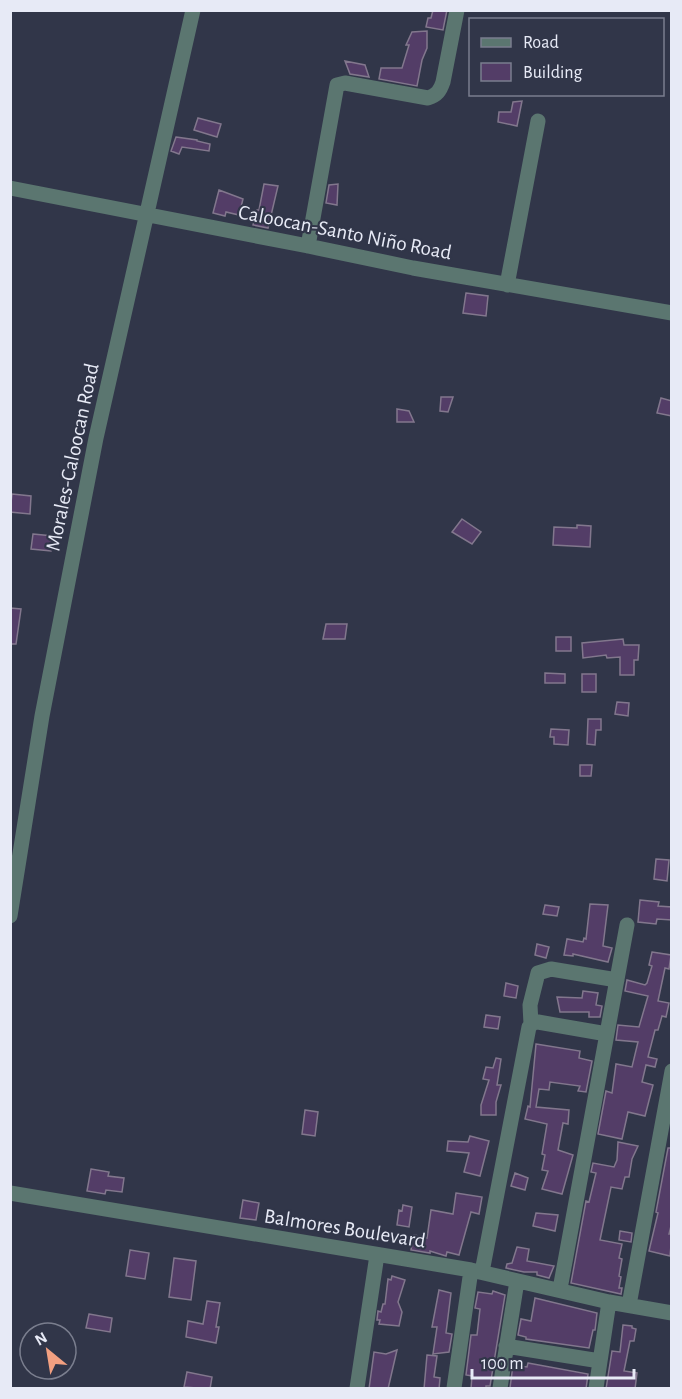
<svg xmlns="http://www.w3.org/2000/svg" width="682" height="1399" font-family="'Alegreya Sans',sans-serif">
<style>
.building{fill:#533d67;stroke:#82778d;stroke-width:1.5}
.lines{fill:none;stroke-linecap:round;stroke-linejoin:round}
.minor{stroke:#5b7670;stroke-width:15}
.labels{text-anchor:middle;stroke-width:4.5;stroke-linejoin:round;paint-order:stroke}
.street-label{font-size:21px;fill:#e7eaf6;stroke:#313649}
</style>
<rect width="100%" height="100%" fill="#313649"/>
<path class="building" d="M 433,10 L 447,10 L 443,30 L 426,27 L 428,18 L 431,18 Z
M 427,31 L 427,48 L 422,60 L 417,86 L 379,79 L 381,68 L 402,68 L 409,45 L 406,45 L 412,32 Z
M 345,61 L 365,65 L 369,77 L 350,74 Z
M 522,101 L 517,126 L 498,122 L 499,112 L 511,112 L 513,102 Z
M 198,118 L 221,124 L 217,137 L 194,130 Z
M 176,137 L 197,140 L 197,141 L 210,144 L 209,151 L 182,147 L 179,154 L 171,151 Z
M 264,184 L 278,186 L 268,228 L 253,225 L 257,210 L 259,210 Z
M 338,184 L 337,205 L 326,203 L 329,185 Z
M 219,190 L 243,199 L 239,215 L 226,212 L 225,216 L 213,213 Z
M 466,293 L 488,296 L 486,316 L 463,313 Z
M 441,397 L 453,397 L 448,412 L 440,411 Z
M 661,398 L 672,401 L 672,416 L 657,413 Z
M 397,409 L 409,411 L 414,422 L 397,422 Z
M 12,494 L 31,496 L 30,514 L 10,512 Z
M 462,519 L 481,532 L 472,544 L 452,532 Z
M 577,525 L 591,526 L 590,547 L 553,545 L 554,527 L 577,528 Z
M 33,534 L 53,536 L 51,551 L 31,549 Z
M 10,608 L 21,609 L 16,644 L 10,644 Z
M 326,624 L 347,624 L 345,639 L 323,639 Z
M 556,637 L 571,637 L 571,651 L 556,651 Z
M 623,639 L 624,645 L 639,645 L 638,660 L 634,660 L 634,675 L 620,675 L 620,657 L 607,658 L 606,655 L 583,658 L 582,643 Z
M 545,673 L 565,674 L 565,683 L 545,683 Z
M 582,674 L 596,674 L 596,692 L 582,692 Z
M 617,702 L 629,703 L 628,716 L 615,714 Z
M 588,719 L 601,719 L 601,730 L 596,730 L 595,745 L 587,744 Z
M 551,729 L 569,730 L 568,745 L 554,744 L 554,737 L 550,737 Z
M 580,765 L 592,765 L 591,776 L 580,776 Z
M 656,859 L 669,860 L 667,881 L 654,879 Z
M 640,900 L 659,902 L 658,906 L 672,907 L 672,920 L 657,919 L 656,924 L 638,922 Z
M 590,904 L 608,905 L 603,946 L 612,948 L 608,962 L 573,954 L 573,956 L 564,955 L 567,939 L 583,942 L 584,938 L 586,939 Z
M 545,905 L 559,907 L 557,916 L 543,914 Z
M 537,944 L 549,947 L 546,958 L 535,955 Z
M 652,952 L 671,955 L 669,969 L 665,968 L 658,1001 L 669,1003 L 666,1017 L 662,1016 L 658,1030 L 655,1030 L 648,1057 L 657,1059 L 655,1067 L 646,1065 L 642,1082 L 653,1085 L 645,1116 L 628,1112 L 622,1139 L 598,1134 L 606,1091 L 612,1093 L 616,1064 L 632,1067 L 638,1042 L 616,1040 L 618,1025 L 639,1027 L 648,996 L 625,991 L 627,980 L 645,985 L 647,983 L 652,966 L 649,965 Z
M 506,983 L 518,986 L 516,998 L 504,996 Z
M 583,991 L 598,993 L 596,1005 L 602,1006 L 600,1017 L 589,1017 L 589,1012 L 560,1012 L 557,997 L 582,998 Z
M 486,1015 L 500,1017 L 498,1029 L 484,1027 Z
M 536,1044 L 580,1051 L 579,1058 L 592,1061 L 586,1092 L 578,1091 L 580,1086 L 550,1082 L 549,1090 L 539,1089 L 536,1107 L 569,1110 L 568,1124 L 563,1123 L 558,1150 L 573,1155 L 562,1194 L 542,1189 L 548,1171 L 542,1170 L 545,1155 L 542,1154 L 547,1124 L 525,1119 L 528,1106 L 530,1107 Z
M 496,1058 L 501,1059 L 497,1085 L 501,1085 L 496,1102 L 496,1115 L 481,1115 L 481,1105 L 489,1080 L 483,1079 L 486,1067 L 493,1068 Z
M 305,1110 L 318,1112 L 315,1136 L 302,1134 Z
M 470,1136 L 489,1141 L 480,1176 L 464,1172 L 469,1153 L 447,1151 L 448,1141 L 468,1142 Z
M 618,1142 L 638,1146 L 632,1159 L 629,1177 L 625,1177 L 622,1189 L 611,1187 L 600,1240 L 622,1244 L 619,1258 L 622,1259 L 619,1276 L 621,1277 L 619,1288 L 622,1288 L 621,1294 L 571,1283 L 586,1201 L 589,1202 L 596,1173 L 591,1172 L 593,1163 L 614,1167 L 617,1160 Z
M 668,1148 L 672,1148 L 672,1222 L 669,1234 L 672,1234 L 670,1256 L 649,1251 L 658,1213 L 656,1212 Z
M 91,1169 L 109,1172 L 108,1176 L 124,1178 L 122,1192 L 106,1190 L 105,1194 L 87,1191 Z
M 515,1173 L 528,1178 L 525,1190 L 511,1186 Z
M 456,1193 L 482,1197 L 479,1214 L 471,1212 L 459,1255 L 447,1252 L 446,1256 L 430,1251 L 430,1253 L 411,1250 L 414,1235 L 427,1238 L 431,1210 L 453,1214 Z
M 243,1200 L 259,1203 L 256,1220 L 240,1218 Z
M 403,1205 L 412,1207 L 409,1227 L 397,1225 L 399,1210 L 402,1211 Z
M 536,1213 L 558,1215 L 555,1231 L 533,1226 Z
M 620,1231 L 632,1233 L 631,1242 L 619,1240 Z
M 517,1247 L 529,1249 L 527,1261 L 554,1266 L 549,1278 L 537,1275 L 537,1272 L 524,1272 L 506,1268 L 507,1264 L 512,1263 Z
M 130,1250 L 149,1253 L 145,1279 L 126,1276 Z
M 174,1258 L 196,1261 L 191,1300 L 169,1297 Z
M 392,1276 L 405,1280 L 398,1302 L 402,1312 L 399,1326 L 379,1324 L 380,1320 L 377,1320 L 378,1311 L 381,1312 L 383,1304 L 385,1304 L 388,1279 L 391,1280 Z
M 439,1290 L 451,1293 L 446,1333 L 452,1334 L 449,1352 L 433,1354 L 437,1327 L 432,1327 Z
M 493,1291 L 505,1295 L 490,1386 L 486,1386 L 486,1389 L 471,1389 L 472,1376 L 466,1375 L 471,1335 L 477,1335 L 480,1309 L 475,1308 L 478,1292 L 492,1294 Z
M 535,1298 L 597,1313 L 595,1330 L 593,1330 L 589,1348 L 526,1339 L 526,1337 L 518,1335 L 521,1319 L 531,1321 Z
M 207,1301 L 220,1303 L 216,1327 L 219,1327 L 216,1343 L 186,1337 L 188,1321 L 203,1324 Z
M 89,1314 L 112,1318 L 110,1332 L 86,1328 Z
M 623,1325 L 632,1326 L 632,1328 L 636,1329 L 634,1341 L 630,1341 L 624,1371 L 637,1373 L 635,1389 L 606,1389 L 612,1351 L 620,1352 Z
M 397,1350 L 388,1389 L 369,1389 L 374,1352 L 386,1354 Z
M 427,1355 L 437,1356 L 434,1377 L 440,1378 L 439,1389 L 424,1389 Z
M 528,1363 L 588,1374 L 586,1389 L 510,1388 L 513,1365 L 527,1367 Z
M 187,1372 L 212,1377 L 210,1389 L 184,1387 Z"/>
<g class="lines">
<path class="minor" d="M 10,188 L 308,246 L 413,268 L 672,313
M 308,246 L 337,85 L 345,83 L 428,98 C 437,95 440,91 443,82 L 457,10
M 507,285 L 538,121
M 10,916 L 42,716 L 96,438 L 193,10
M 531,1024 L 530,1005 L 538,973 L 551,969 L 617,980
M 10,1193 L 471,1270 L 609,1302 L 672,1313
M 482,1272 L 529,1027 L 534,1022 L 538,1022 L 607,1034
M 560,1289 L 627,925
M 629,1305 L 672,1071
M 506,1346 L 600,1361
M 357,1388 L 377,1255
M 454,1388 L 471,1270
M 500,1388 L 517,1281
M 596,1388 L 609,1302"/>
</g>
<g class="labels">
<g class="street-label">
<text transform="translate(345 232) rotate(11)" y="7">Caloocan-Santo Niño Road</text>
<text transform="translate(72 457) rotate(-78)" y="7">Morales-Caloocan Road</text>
<text transform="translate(345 1228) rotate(9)" y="7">Balmores Boulevard</text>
</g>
</g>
<rect width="682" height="1399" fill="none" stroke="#e7eaf6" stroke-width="24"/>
<rect x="469" y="18" width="195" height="78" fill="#313649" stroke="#7a7e8e" stroke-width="1.5"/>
<rect x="481" y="38" width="30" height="9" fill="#5b7670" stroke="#7a7e8e" stroke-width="1.5"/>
<text x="523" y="48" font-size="18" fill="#e7eaf6">Road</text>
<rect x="481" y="63" width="30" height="18" fill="#533d67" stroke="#7a7e8e" stroke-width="1.5"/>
<text x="523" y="78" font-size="18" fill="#e7eaf6">Building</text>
<g transform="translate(48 1351) rotate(330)"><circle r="28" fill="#313649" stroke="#7a7e8e" stroke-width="1.5"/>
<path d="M0-4.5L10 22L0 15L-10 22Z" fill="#f2a081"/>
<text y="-9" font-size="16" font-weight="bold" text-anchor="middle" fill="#e7eaf6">N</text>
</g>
<path d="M472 1369v9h162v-9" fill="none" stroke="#e7eaf6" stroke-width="3"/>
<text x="481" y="1369" font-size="18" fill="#e7eaf6" stroke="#313649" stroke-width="4.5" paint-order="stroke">100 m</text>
</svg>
